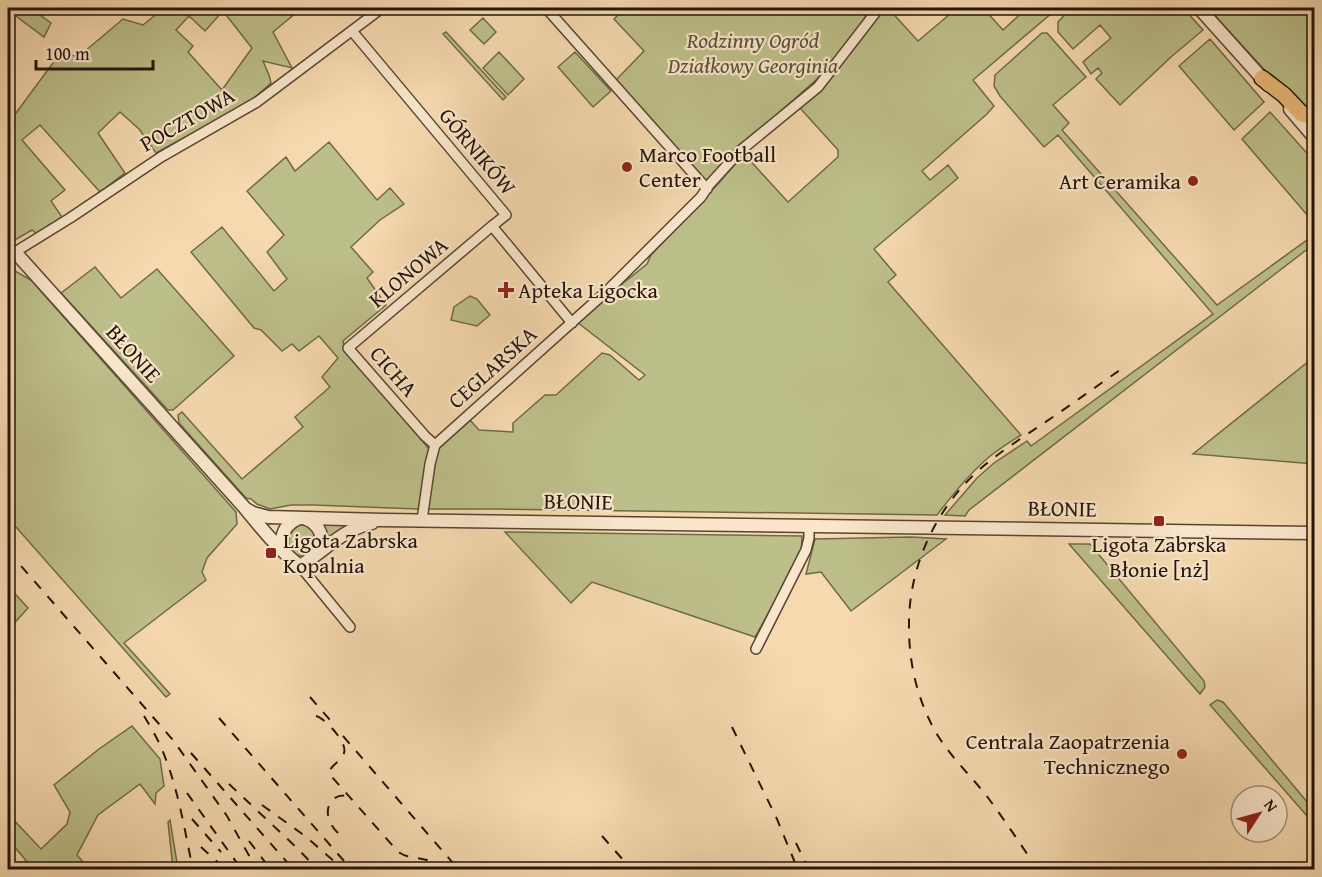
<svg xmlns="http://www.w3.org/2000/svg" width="1322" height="877" font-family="'Gentium Book Plus',serif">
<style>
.green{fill:#bdbf8a;stroke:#706a49;stroke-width:1.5;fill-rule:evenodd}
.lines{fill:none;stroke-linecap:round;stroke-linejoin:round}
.minor-casing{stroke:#584532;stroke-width:12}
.tertiary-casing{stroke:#584532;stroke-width:15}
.primary-casing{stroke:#241408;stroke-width:18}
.minor{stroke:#f9e6cb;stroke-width:9}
.tertiary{stroke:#f9e6cb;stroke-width:12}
.primary{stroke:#ebbc78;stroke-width:15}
.rail{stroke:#241408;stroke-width:2;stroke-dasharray:10 10;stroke-linecap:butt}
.poi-dot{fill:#8f2418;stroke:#f9e6cb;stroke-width:2}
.labels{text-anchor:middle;stroke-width:4.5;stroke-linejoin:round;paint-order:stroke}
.park-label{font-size:22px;font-style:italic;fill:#5a5036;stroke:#f9e6cb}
.street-label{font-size:22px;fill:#241408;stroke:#f9e6cb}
.poi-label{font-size:22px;fill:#241408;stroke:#f9e6cb;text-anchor:start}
</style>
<rect width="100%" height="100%" fill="#f6d9af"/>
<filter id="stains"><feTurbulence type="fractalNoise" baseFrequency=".00333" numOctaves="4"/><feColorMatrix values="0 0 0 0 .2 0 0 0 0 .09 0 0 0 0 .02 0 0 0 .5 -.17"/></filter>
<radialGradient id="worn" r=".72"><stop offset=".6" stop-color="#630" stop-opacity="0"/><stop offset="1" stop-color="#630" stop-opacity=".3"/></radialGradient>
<path class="green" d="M 8,8 L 30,8 L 51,23 L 44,37 L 8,10 Z
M 164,8 L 302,8 L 273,32 L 292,68 L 263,61 L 269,75 L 271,83 L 250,102 L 156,153 L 139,129 L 120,112 L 98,133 L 125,173 L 100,192 L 40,125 L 22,140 L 65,190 L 51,201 L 62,217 L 37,234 L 32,230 L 8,244 L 8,105 L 16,113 L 61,52 L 78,57 L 123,19 L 143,25 ZM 223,11 L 252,48 L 222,90 L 188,52 L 193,46 L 176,30 L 189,16 L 205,31 Z
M 625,8 L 866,8 L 870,11 L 836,58 L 817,79 L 729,157 L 706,183 L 615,81 L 644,51 L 614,19 Z
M 885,8 L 888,8 L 918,41 L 950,14 L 945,8 L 983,8 L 1003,30 L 1027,8 L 1052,8 L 1051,9 L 1053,12 L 973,80 L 994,106 L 987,114 L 922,171 L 930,180 L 948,165 L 958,178 L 874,249 L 896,275 L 888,282 L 1021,435 C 1010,442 999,449 989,457 C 969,474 953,494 937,515 L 497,509 L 418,509 L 313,505 L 291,505 L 270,509 L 257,504 L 251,499 L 246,498 L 179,423 L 178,415 L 182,412 L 242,479 L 303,427 L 295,417 L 330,387 L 322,377 L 338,358 L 319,336 L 299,351 L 292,344 L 282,351 L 261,330 L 254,328 L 191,252 L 222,227 L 274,291 L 287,279 L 267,252 L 284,235 L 247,191 L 286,157 L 295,171 L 329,142 L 377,200 L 390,188 L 404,204 L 380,220 L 351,247 L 373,272 L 367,278 L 386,305 L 343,341 L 345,351 L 394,406 L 428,448 L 441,446 L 470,420 L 479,430 L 513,432 L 513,423 L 545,395 L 556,395 L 602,353 L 610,355 L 639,380 L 645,375 L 577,322 L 607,296 L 647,264 L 651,255 L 717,185 L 744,154 L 788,202 L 838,157 L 838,150 L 800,108 L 825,85 Z
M 1071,8 L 1183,8 L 1203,30 L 1171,57 L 1120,105 L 1096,79 L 1102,73 L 1098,68 L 1091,74 L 1083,62 L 1111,38 L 1100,25 L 1073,49 L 1058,32 L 1058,22 Z
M 1208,8 L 1314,8 L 1314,114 L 1303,112 Z
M 483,18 L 496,32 L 484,44 L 470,30 Z
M 446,32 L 506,97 L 503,100 L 443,34 Z
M 1042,33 L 1047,33 L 1086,77 L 1053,105 L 1069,123 L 1062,130 L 1217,305 L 1314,235 L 1314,244 L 969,510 L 965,516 L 945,515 L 977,478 L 994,463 L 1027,441 L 1031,446 L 1213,314 L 1058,135 L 1044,147 L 1000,96 L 994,86 L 995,75 Z
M 1210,39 L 1264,102 L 1234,130 L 1179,66 Z
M 499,52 L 524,79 L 508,95 L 483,68 Z
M 575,52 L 611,91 L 593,107 L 558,67 Z
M 1270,112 L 1314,161 L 1314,223 L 1242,139 Z
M 95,267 L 121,298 L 157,269 L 234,356 L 173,410 L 168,410 L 61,293 Z
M 8,271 L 15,271 L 31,280 L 236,512 L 237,524 L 207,558 L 202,572 L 206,580 L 124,643 L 170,694 L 166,697 L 8,518 Z
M 470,296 L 477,299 L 490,315 L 477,326 L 451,320 L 454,307 Z
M 1314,357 L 1314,464 L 1193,454 Z
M 320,522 L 356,522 L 328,540 Z
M 300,524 L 310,527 L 317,535 L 314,549 C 307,554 293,561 288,548 C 286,544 287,537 287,533 Z
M 505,532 L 802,536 L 801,555 L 755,637 L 592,582 L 571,603 Z
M 911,537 L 946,539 L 851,611 L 821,572 L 806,574 L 815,539 Z
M 1069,544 L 1090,544 L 1204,681 L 1205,687 L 1200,694 Z
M 8,586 L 28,608 L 8,630 Z
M 1217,700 L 1223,702 L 1314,810 L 1314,824 L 1210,705 Z
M 132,726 L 160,759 L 164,786 L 156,793 L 155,804 L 140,784 L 98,815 L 77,855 L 89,869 L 33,869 L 8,839 L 8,814 L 41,849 L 67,824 L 70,812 L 54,785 L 99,749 Z
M 170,820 L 178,869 L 173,869 L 168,822 Z"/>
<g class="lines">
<g class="minor-casing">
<path id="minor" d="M 546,8 L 707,189
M 352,31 L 506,215 L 492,226 L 572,323
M 15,252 L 70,218 L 161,157 L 257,102 L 382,8
M 435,445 L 425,436 L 348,348 L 492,226
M 422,520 L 430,464 L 435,445 L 608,290 L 701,197 L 709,185 L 740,151 L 818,87 L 879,8
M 300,566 L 350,627
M 756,649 L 806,550 L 809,538 L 809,526"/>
</g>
<g class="tertiary-casing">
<path id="tertiary" d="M 1199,8 L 1268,85
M 1290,109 L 1314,137
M 8,257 L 15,252 L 244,507 C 261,528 279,550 300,566 C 324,551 343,529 372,523
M 246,509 L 253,513 L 268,517 L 383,520 L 1314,533
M 304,518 C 321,524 326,539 317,554
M 284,552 C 279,536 284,524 300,518"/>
</g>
<g class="primary-casing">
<path id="primary" d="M 1262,78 L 1284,95 L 1302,114 L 1314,117"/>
</g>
<use href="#minor" class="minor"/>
<use href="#tertiary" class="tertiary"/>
<use href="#primary" class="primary"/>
<path class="rail" d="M 8,551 L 173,740 L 227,816 L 257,870
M 310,697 L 330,720
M 144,716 C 152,729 160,743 165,757 C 179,793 185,832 193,870
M 316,716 C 325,718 348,743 344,753 C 342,761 332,764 329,772 L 331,776 L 393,846 C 395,848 398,851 400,853 C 415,862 426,853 441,870
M 219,718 L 344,861
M 732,727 L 777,819 L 798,870
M 343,736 L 459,870
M 191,753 L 294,870
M 229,784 L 297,848 L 318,870
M 187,793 L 242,870
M 262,805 L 305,836 L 335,862
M 192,819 L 221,852
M 338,833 C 333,828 329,822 328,815 C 326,801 338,792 350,797
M 602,836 L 632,870
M 249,841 L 271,870
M 796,843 L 809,870
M 201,847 L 226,870
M 1038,870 C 1021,845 1004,819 986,795 C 969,774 949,755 935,731 C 917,698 909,664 909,627 C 908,565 938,503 986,464 C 1003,450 1023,437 1041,425 C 1068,407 1094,388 1120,370"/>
</g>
<g class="poi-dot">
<circle cx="627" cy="167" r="6"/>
<circle cx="1193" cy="181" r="6"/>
<path d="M503 281h6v6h6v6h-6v6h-6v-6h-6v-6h6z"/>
<rect x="1153" y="515" width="12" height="12" rx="3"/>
<rect x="265" y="547" width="12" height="12" rx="3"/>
<circle cx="1182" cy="754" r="6"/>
</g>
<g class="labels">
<g class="park-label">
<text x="753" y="48">Rodzinny Ogród<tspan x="753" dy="25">Działkowy Georginia</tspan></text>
</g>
<g class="street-label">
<text transform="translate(187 119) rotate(-30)" y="8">POCZTOWA</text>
<text transform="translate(478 151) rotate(50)" y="8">GÓRNIKÓW</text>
<text transform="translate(408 272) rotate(-40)" y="8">KLONOWA</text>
<text transform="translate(134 353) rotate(48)" y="8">BŁONIE</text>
<text transform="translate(492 367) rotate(-42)" y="8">CEGLARSKA</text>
<text transform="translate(394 371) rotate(49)" y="8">CICHA</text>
<text transform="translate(578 501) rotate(1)" y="8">BŁONIE</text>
<text transform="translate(1062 508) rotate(1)" y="8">BŁONIE</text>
</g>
<g class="poi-label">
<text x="639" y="162">Marco Football<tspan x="639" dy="25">Center</tspan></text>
<text x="1181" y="189" text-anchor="end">Art Ceramika</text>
<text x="518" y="298">Apteka Ligocka</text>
<text x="283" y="548">Ligota Zabrska<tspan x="283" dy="25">Kopalnia</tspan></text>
<text x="1159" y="552" text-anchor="middle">Ligota Zabrska<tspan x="1159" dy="25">Błonie [nż]</tspan></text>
<text x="1170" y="749" text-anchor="end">Centrala Zaopatrzenia<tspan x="1170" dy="25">Technicznego</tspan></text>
</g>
</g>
<rect width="1322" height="877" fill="none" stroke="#f6d9af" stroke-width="30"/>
<rect x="9" y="9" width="1304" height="859" fill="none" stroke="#241408" stroke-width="3"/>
<rect x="15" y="15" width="1292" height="847" fill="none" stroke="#241408" stroke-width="1.5"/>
<g transform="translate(1259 814) rotate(54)"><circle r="28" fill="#f9e6cb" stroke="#a4927d" stroke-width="1.5"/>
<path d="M0-4.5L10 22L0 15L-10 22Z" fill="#8f2418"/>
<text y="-9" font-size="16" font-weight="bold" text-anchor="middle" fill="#241408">N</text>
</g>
<path d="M36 60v9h117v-9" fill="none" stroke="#241408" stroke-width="3"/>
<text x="45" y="60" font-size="18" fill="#241408" stroke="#f9e6cb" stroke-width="4.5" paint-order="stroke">100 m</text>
<rect width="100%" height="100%" filter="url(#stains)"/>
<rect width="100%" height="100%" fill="url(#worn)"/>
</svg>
